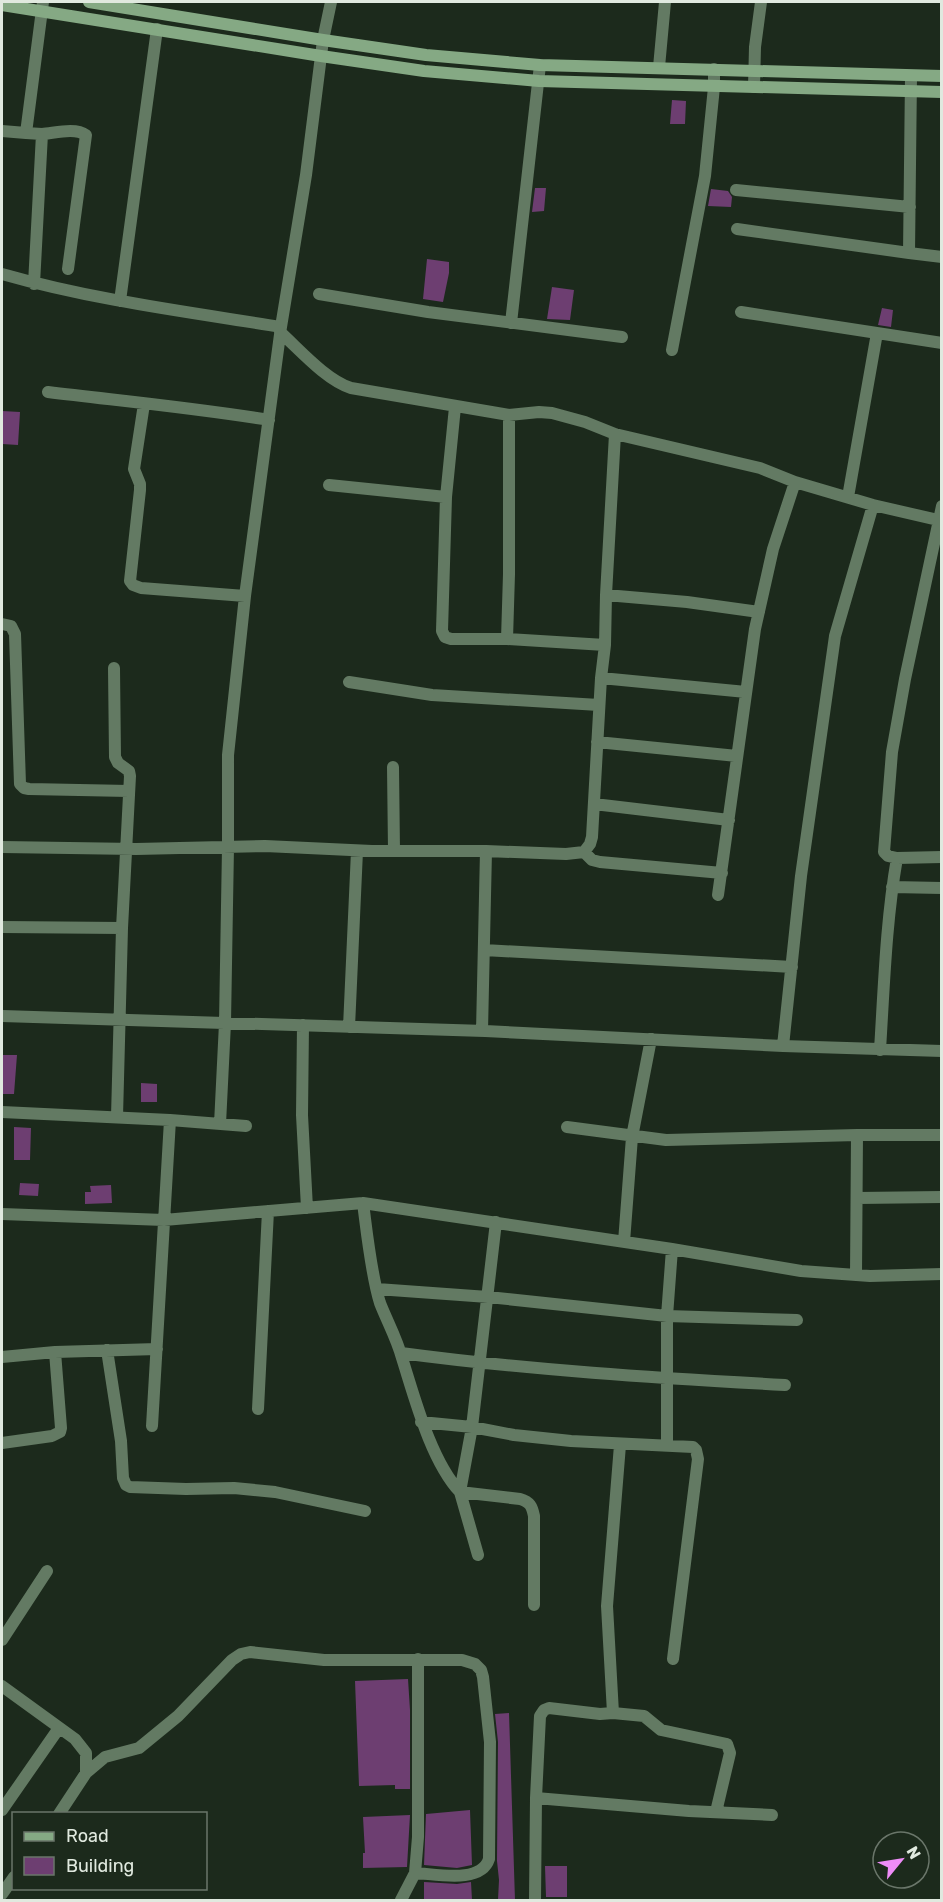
<svg xmlns="http://www.w3.org/2000/svg" width="943" height="1902" font-family="Rubik,sans-serif">
<style>
.building{fill:#6d3e71}
.lines{fill:none;stroke-linecap:round;stroke-linejoin:round}
.street{stroke:#637a63;stroke-width:12}
.secondary{stroke:#85a984;stroke-width:12}
</style>
<rect width="100%" height="100%" fill="#1c2a1c"/>
<path class="building" d="M 672,100 L 686,101 L 685,124 L 670,124 Z
M 535,188 L 546,188 L 544,211 L 532,212 Z
M 711,189 L 728,191 L 732,197 L 731,207 L 708,206 Z
M 427,259 L 449,262 L 449,273 L 443,302 L 423,299 Z
M 552,287 L 574,290 L 570,320 L 547,319 Z
M 882,308 L 893,310 L 891,327 L 878,325 Z
M 2,411 L 20,412 L 18,445 L 2,444 Z
M 2,1055 L 17,1055 L 14,1094 L 2,1094 Z
M 141,1083 L 157,1084 L 157,1102 L 141,1102 Z
M 14,1127 L 31,1128 L 30,1160 L 14,1160 Z
M 20,1183 L 39,1184 L 38,1196 L 19,1195 Z
M 111,1185 L 112,1203 L 85,1204 L 85,1192 L 91,1192 L 90,1186 Z
M 408,1679 L 410,1710 L 410,1789 L 395,1789 L 395,1785 L 359,1786 L 355,1681 Z
M 509,1713 L 515,1900 L 498,1900 L 499,1880 L 497,1861 L 498,1742 L 495,1714 Z
M 470,1810 L 472,1865 L 457,1868 L 424,1865 L 426,1814 Z
M 410,1815 L 407,1867 L 363,1868 L 363,1853 L 365,1853 L 363,1817 Z
M 545,1866 L 567,1866 L 567,1897 L 546,1897 Z
M 424,1882 L 457,1884 L 471,1882 L 472,1900 L 424,1900 Z"/>
<g class="lines">
<path class="street" d="M 659,67 L 665,2
M 911,76 L 909,253 L 942,257
M 754,87 L 755,47 L 761,2
M 2,131 L 26,133 L 43,2
M 26,133 L 42,134 L 34,284
M 42,134 C 55,133 75,127 86,135 L 68,269
M 736,190 L 910,207
M 737,229 L 909,253
M 2,274 C 93,300 188,312 281,327
M 319,294 L 428,312 L 622,337
M 120,301 L 157,29
M 741,312 L 942,343
M 511,323 L 540,65
M 280,332 C 300,350 326,380 351,388 L 509,415 L 539,412 L 552,413 L 585,422 L 615,434 L 760,468 L 795,482 L 873,505 L 942,521
M 672,350 L 705,176 L 714,87 L 714,69
M 48,392 C 122,401 196,408 269,420
M 144,404 L 134,469 L 140,484 L 140,490 L 130,581 L 133,585 L 141,588 L 245,596
M 329,485 L 446,497 L 455,407
M 446,497 L 442,631 L 445,637 L 451,639 L 507,639 L 605,645
M 848,497 L 877,333
M 606,595 L 687,602 L 759,612
M 2,624 L 11,626 L 15,634 L 20,784 L 24,788 L 29,789 L 129,791
M 507,639 L 509,574 L 509,415
M 114,668 L 115,757 L 118,763 L 129,771 L 130,776 L 122,928 L 117,1117
M 601,678 L 746,692
M 349,682 L 432,695 L 599,705
M 597,742 L 737,756
M 393,767 L 394,851
M 594,804 L 729,820
M 2,847 L 136,849 L 265,846 L 372,851 L 486,851 L 566,854 L 584,852 L 590,844 L 592,837 L 601,678 L 605,645 L 606,595 L 615,434
M 584,852 L 592,860 L 600,862 L 722,873
M 897,858 L 942,857
M 892,887 L 942,888
M 718,895 L 755,629 L 773,549 L 795,482
M 2,927 L 122,928
M 484,950 L 792,967
M 2,1016 L 485,1031 L 783,1046 L 942,1051
M 303,1025 L 302,1115 L 307,1208
M 349,1027 L 357,851
M 482,1031 L 486,851
M 783,1046 L 801,876 L 835,636 L 873,505
M 880,1050 C 884,986 886,921 897,858 L 888,856 L 884,852 L 892,752 L 905,679 L 942,506
M 2,1112 L 170,1120 L 152,1426
M 170,1120 L 246,1126
M 220,1124 L 225,1023 L 228,847 L 228,755 L 245,596 L 281,327 L 306,175 L 323,40 L 331,2
M 567,1127 L 666,1140 L 857,1135 L 942,1135
M 857,1198 L 942,1197
M 363,1203 C 367,1233 371,1274 380,1303 C 387,1321 397,1339 402,1358 C 415,1399 431,1461 460,1492 L 520,1499 C 530,1502 532,1506 534,1516 L 534,1605
M 2,1214 L 164,1220 L 363,1203 L 672,1249 L 801,1271 L 870,1276 L 942,1274
M 624,1242 L 632,1137 L 651,1039
M 856,1275 L 857,1135
M 377,1289 L 488,1297 L 667,1316 L 797,1320
M 107,1350 L 121,1441 L 123,1478 L 126,1485 L 130,1487 L 186,1489 L 234,1488 L 275,1492 L 365,1511
M 55,1352 L 157,1349
M 401,1353 C 528,1370 657,1378 785,1385
M 2,1357 L 55,1352 L 61,1428 L 60,1432 L 52,1436 L 2,1443
M 258,1409 L 268,1211
M 421,1422 L 472,1427 L 514,1435 L 571,1441 L 693,1447 L 696,1450 L 698,1459 L 673,1659
M 667,1445 L 667,1316 L 672,1249
M 478,1555 L 460,1492 L 472,1427 L 496,1222
M 2,1640 L 47,1571
M 2,1686 L 75,1739 L 86,1753 L 86,1773 L 59,1814
M 613,1713 L 644,1716 L 661,1730 L 727,1744 L 730,1753 L 716,1812
M 86,1773 L 105,1757 L 139,1748 L 178,1716 L 232,1660 L 241,1654 L 250,1652 L 324,1660 L 462,1660 L 475,1664 L 481,1670 L 483,1677 L 490,1742 L 489,1859 C 481,1884 437,1874 415,1873
M 536,1798 L 689,1811 L 772,1815
M 2,1810 L 59,1728
M 2,1894 L 14,1877
M 401,1900 L 415,1873 L 418,1837 L 418,1659
M 535,1900 L 536,1798 L 540,1716 L 544,1710 L 549,1708 L 600,1714 L 613,1713 L 607,1606 L 620,1445"/>
<path class="secondary" d="M 89,2 L 323,40 L 426,55 L 540,65 L 942,76
M 2,5 L 321,56 L 424,71 L 539,81 L 942,92"/>
</g>
<rect width="943" height="1902" fill="none" stroke="#e0e9df" stroke-width="6"/>
<rect x="12" y="1812" width="195" height="78" fill="#1c2a1c" stroke="#6a766a" stroke-width="1.5"/>
<rect x="24" y="1832" width="30" height="9" fill="#85a984" stroke="#6a766a" stroke-width="1.5"/>
<text x="66" y="1842" font-size="18" fill="#e0e9df">Road</text>
<rect x="24" y="1857" width="30" height="18" fill="#6d3e71" stroke="#6a766a" stroke-width="1.5"/>
<text x="66" y="1872" font-size="18" fill="#e0e9df">Building</text>
<g transform="translate(901 1860) rotate(60)"><circle r="28" fill="#1c2a1c" stroke="#6a766a" stroke-width="1.5"/>
<path d="M0-4.5L10 22L0 15L-10 22Z" fill="#ee8cf8"/>
<text y="-9" font-size="16" font-weight="bold" text-anchor="middle" fill="#e0e9df">N</text>
</g>
</svg>
